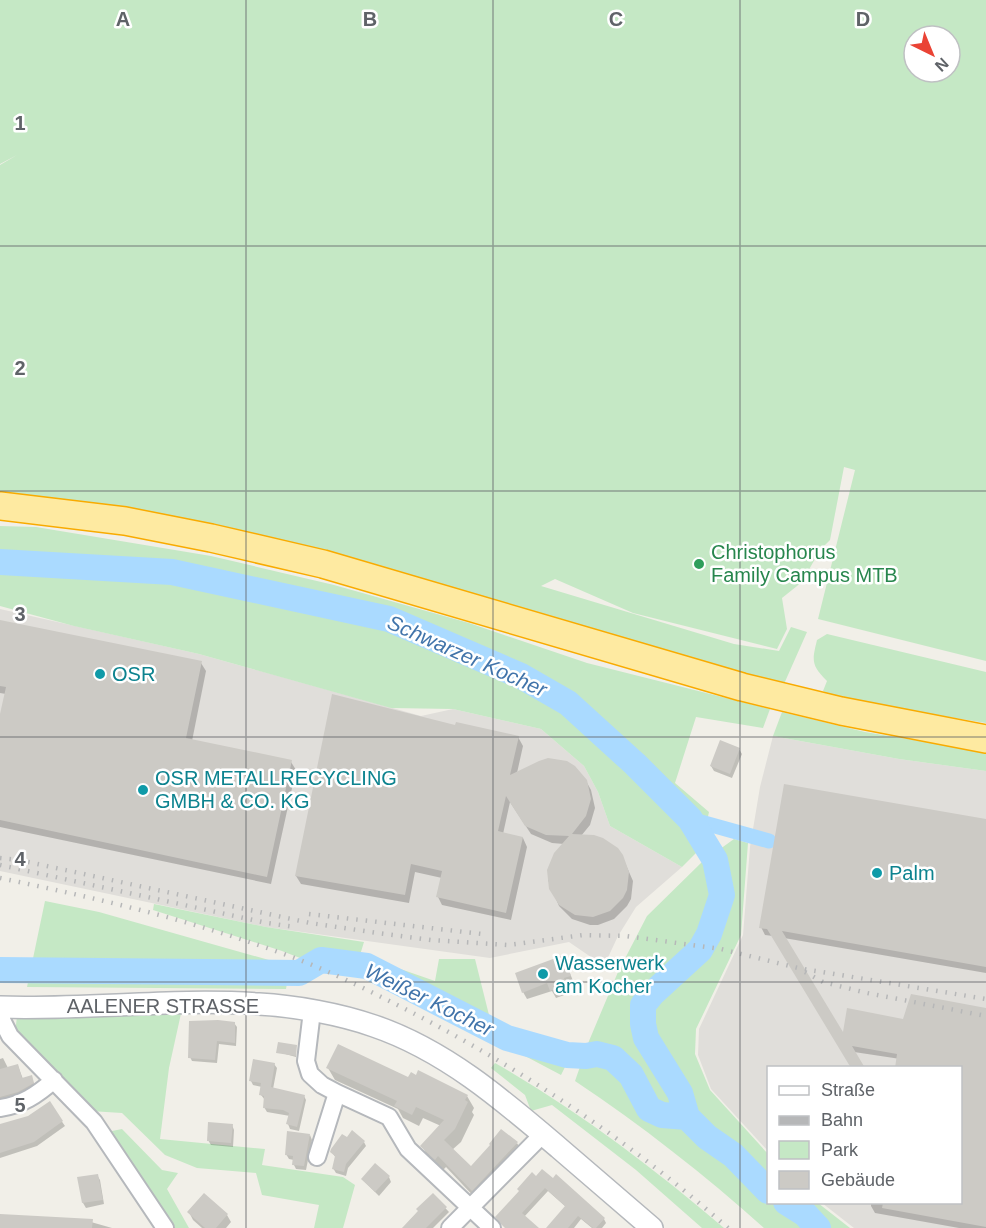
<svg xmlns="http://www.w3.org/2000/svg" width="986" height="1228" font-family="Helvetica,sans-serif">
<style>
.industrial{fill:#e0deda}
.green{fill:#c5e8c5;fill-rule:evenodd}
.shadow{fill:#0003}
.lines{fill:none;stroke-linecap:round;stroke-linejoin:round}
.canal{stroke:#aadaff;stroke-width:15}
.river{stroke:#aadaff;stroke-width:26}
.building{fill:#cccac5}
.minor-casing{stroke:#b5b8bc;stroke-width:20}
.tertiary-casing{stroke:#b5b8bc;stroke-width:24}
.trunk-casing{stroke:#f9ab00;stroke-width:30}
.minor{stroke:#fff;stroke-width:16}
.tertiary{stroke:#fff;stroke-width:21}
.trunk{stroke:#feeaa1;stroke-width:27}
.rail{stroke:#b6b7b8;stroke-width:4.5;stroke-dasharray:1.5 8;stroke-linecap:butt}
.grid{fill:none;stroke:#5f6368;stroke-width:1.5;stroke-opacity:0.55}
.leisure-dot{fill:#2e9e5b;stroke:#fff;stroke-width:2}
.culture-dot{fill:#0f9aa8;stroke:#fff;stroke-width:2}
.labels{text-anchor:middle;stroke-width:5;stroke-linejoin:round;paint-order:stroke}
.leisure-label{font-size:20px;fill:#27864d;stroke:#fff;text-anchor:start}
.culture-label{font-size:20px;fill:#0d838f;stroke:#fff;text-anchor:start}
.street-label{font-size:20px;fill:#5f6368;stroke:#fff}
.water-label{font-size:21px;font-style:italic;fill:#4174aa;stroke:#fff}
.grid-label{font-size:20px;text-anchor:middle;font-weight:bold;fill:#5f6368;stroke:#fff;stroke-width:5;stroke-linejoin:round;paint-order:stroke}
</style>
<rect width="100%" height="100%" fill="#f1efe8"/>
<path class="industrial" d="M 0,609 L 199,654 L 421,716 L 453,709 L 541,729 L 584,766 L 598,792 L 610,826 L 682,867 L 636,907 L 618,936 L 604,966 L 569,942 L 490,958 L 266,927 L 0,871 Z
M 773,736 L 899,759 L 986,771 L 986,1228 L 854,1228 L 822,1203 L 960,1202 L 960,1068 L 768,1068 L 768,1151 L 711,1089 L 698,1055 L 699,1029 L 743,935 L 750,847 L 760,787 Z"/>
<path class="green" d="M 0,0 L 986,0 L 986,661 L 818,619 L 855,470 L 844,467 L 830,540 L 820,550 L 802,582 L 782,598 L 787,629 L 777,649 L 633,613 L 555,579 L 541,586 L 734,644 L 779,651 L 791,627 L 807,632 L 784,684 L 740,674 L 176,518 L 57,499 L 0,495 L 0,165 L 17,155 L 0,164 ZM 914,36 L 950,36 L 950,72 L 914,72 Z
M 0,526 L 36,527 L 211,556 L 334,585 L 469,623 L 587,663 L 770,709 L 763,728 L 696,717 L 675,783 L 709,812 L 701,848 L 682,867 L 610,826 L 598,792 L 584,766 L 541,729 L 453,709 L 391,708 L 199,654 L 74,626 L 0,606 Z
M 827,634 L 986,672 L 986,723 L 838,699 L 823,691 L 827,681 C 811,665 812,661 817,640 Z
M 782,712 L 865,732 L 986,752 L 986,771 L 899,759 L 773,736 Z
M 734,839 L 748,843 L 741,935 L 696,1029 L 695,1054 L 710,1090 L 768,1154 L 768,1202 L 818,1203 L 850,1228 L 764,1228 C 705,1175 641,1125 575,1081 L 589,1041 L 618,972 L 647,916 L 702,862 Z
M 45,901 L 99,912 L 290,966 L 286,989 L 27,987 Z
M 154,904 L 266,927 L 364,942 L 360,955 L 435,981 L 439,959 L 475,959 L 492,1027 L 568,1061 L 561,1075 L 457,1020 L 456,1016 L 410,990 L 362,972 L 336,972 L 282,951 L 153,910 Z
M 182,1009 L 169,1068 L 160,1139 L 265,1149 L 262,1165 L 343,1177 L 355,1185 L 343,1228 L 314,1228 L 319,1205 L 262,1195 L 256,1173 L 197,1168 L 165,1155 L 122,1113 L 90,1111 L 15,1034 L 17,1016 Z
M 495,1063 C 577,1110 652,1167 724,1228 L 702,1228 L 636,1170 L 552,1105 L 531,1111 L 525,1095 L 491,1068 Z
M 122,1129 L 162,1170 L 178,1173 L 167,1189 L 189,1228 L 174,1228 L 132,1164 L 107,1132 Z"/>
<path class="shadow" d="M 0,621 L 201,663 L 206,671 L 192,741 L 291,762 L 296,770 L 271,884 L 0,827 L 0,721 L 6,694 L 0,693 Z
M 456,727 L 518,737 L 523,746 L 517,773 L 586,781 L 591,790 L 595,808 L 590,825 L 581,836 L 622,856 L 633,881 L 631,899 L 627,906 L 614,919 L 598,925 L 590,925 L 572,919 L 559,906 L 548,880 L 564,844 L 552,843 L 531,834 L 510,802 L 503,834 L 523,838 L 527,847 L 511,920 L 442,905 L 438,897 L 442,878 L 415,872 L 409,903 L 301,884 L 296,876 Z
M 739,749 L 742,754 L 732,778 L 714,771 L 711,766 Z
M 986,821 L 986,973 L 784,938 L 844,1036 L 986,1009 L 986,1228 L 959,1228 L 875,1213 L 871,1206 L 871,1202 L 960,1202 L 960,1068 L 854,1052 L 773,936 L 765,935 L 761,927 Z
M 563,957 L 574,983 L 567,986 L 570,993 L 556,998 L 552,991 L 527,999 L 523,992 Z
M 234,1023 L 237,1027 L 236,1046 L 219,1044 L 217,1063 L 192,1061 L 190,1057 Z
M 296,1047 L 296,1057 L 278,1052 Z
M 3,1058 L 8,1068 L 18,1066 L 23,1079 L 31,1077 L 37,1091 L 0,1107 L 0,1059 Z
M 274,1064 L 277,1068 L 273,1089 L 304,1096 L 306,1100 L 299,1131 L 290,1129 L 288,1124 L 290,1116 L 267,1112 L 264,1107 L 265,1100 L 261,1095 L 262,1087 L 253,1085 L 251,1081 Z
M 328,1068 L 409,1079 L 467,1096 L 474,1108 L 472,1112 L 474,1115 L 461,1142 L 452,1150 L 471,1168 L 517,1143 L 524,1155 L 479,1202 L 446,1167 L 442,1171 L 429,1158 L 422,1146 L 441,1126 L 423,1118 L 419,1126 L 403,1118 L 398,1109 L 335,1080 Z
M 49,1103 L 65,1126 L 37,1146 L 0,1158 L 0,1173 L 0,1126 L 28,1117 Z
M 232,1125 L 234,1130 L 233,1147 L 211,1145 L 208,1140 Z
M 310,1135 L 312,1140 L 306,1170 L 296,1169 L 294,1165 L 294,1160 L 289,1159 L 286,1154 Z
M 364,1142 L 366,1146 L 348,1168 L 346,1176 L 336,1173 L 333,1168 L 336,1158 L 331,1151 Z
M 97,1175 L 100,1180 L 104,1204 L 86,1208 L 83,1203 L 79,1178 Z
M 532,1175 L 604,1219 L 606,1223 L 602,1228 L 592,1228 L 581,1219 L 574,1228 L 553,1228 L 566,1207 L 548,1191 L 524,1217 L 536,1228 L 506,1228 L 520,1192 Z
M 389,1177 L 391,1182 L 379,1196 L 362,1179 Z
M 433,1195 L 449,1212 L 433,1228 L 403,1228 Z
M 189,1212 L 227,1215 L 231,1222 L 226,1228 L 202,1228 L 193,1220 Z
M 0,1215 L 84,1220 L 112,1228 L 0,1228 Z"/>
<g class="lines">
<path class="canal" d="M 690,819 L 769,841"/>
<path class="river" d="M 0,562 L 172,572 L 389,619 L 521,676 L 568,703 L 635,764 L 690,819 L 715,860 L 722,895 L 709,934 L 700,950 L 652,994 L 643,1005 L 643,1024 L 646,1038 L 680,1093 L 687,1117 L 707,1137 L 733,1155 L 768,1191
M 0,970 L 299,973 L 321,960 L 367,966 L 507,1038 L 567,1055 L 586,1056 L 597,1054 L 613,1058 L 631,1075 L 649,1109 L 662,1115 L 687,1117
M 786,1202 L 805,1214 L 818,1228"/>
</g>
<path class="building" d="M 0,620 L 202,661 L 186,738 L 292,760 L 267,877 L 0,820 L 0,714 L 6,687 L 0,686 Z
M 332,694 L 455,725 L 456,722 L 519,736 L 510,775 L 539,761 L 548,758 L 567,761 L 575,766 L 587,780 L 591,799 L 586,816 L 572,834 L 594,835 L 603,838 L 618,848 L 623,855 L 629,872 L 627,890 L 623,898 L 610,911 L 593,917 L 575,915 L 559,905 L 549,889 L 547,870 L 554,853 L 569,836 L 546,835 L 525,826 L 506,796 L 498,831 L 523,837 L 506,913 L 436,897 L 442,871 L 411,864 L 405,895 L 295,876 Z
M 720,740 L 740,748 L 730,774 L 710,766 Z
M 784,784 L 986,819 L 986,967 L 782,931 L 843,1032 L 847,1008 L 903,1019 L 911,994 L 986,1008 L 986,1227 L 882,1208 L 883,1203 L 960,1203 L 960,1068 L 895,1068 L 897,1054 L 852,1046 L 865,1068 L 851,1068 L 767,929 L 759,928 Z
M 564,955 L 571,976 L 564,978 L 567,985 L 550,991 L 547,983 L 522,993 L 515,973 Z
M 218,1020 L 235,1022 L 235,1043 L 217,1041 L 215,1060 L 188,1058 L 189,1021 Z
M 278,1042 L 297,1045 L 296,1056 L 276,1053 Z
M 338,1044 L 408,1077 L 411,1072 L 416,1075 L 418,1070 L 468,1095 L 465,1100 L 468,1102 L 455,1129 L 444,1140 L 471,1166 L 490,1145 L 489,1144 L 501,1129 L 518,1142 L 472,1191 L 438,1156 L 435,1160 L 420,1146 L 444,1120 L 416,1107 L 412,1115 L 394,1106 L 397,1101 L 326,1068 Z
M 253,1059 L 275,1063 L 271,1087 L 305,1095 L 297,1127 L 286,1124 L 289,1113 L 283,1110 L 263,1108 L 264,1096 L 259,1095 L 261,1083 L 249,1081 Z
M 18,1064 L 22,1078 L 32,1075 L 34,1083 L 18,1092 L 0,1097 L 0,1069 Z
M 50,1101 L 63,1121 L 34,1142 L 0,1153 L 0,1124 L 28,1116 Z
M 208,1122 L 233,1124 L 231,1143 L 207,1141 Z
M 352,1130 L 365,1141 L 346,1164 L 344,1172 L 332,1169 L 335,1156 L 330,1152 L 331,1149 L 342,1134 L 347,1137 Z
M 287,1131 L 310,1134 L 304,1166 L 292,1165 L 293,1156 L 285,1155 Z
M 375,1163 L 390,1176 L 375,1192 L 361,1179 Z
M 542,1169 L 553,1178 L 556,1174 L 605,1218 L 596,1228 L 593,1228 L 578,1216 L 568,1228 L 546,1228 L 565,1206 L 545,1188 L 522,1213 L 539,1228 L 505,1228 L 502,1225 L 495,1217 L 519,1191 L 517,1189 L 532,1172 L 536,1176 Z
M 98,1174 L 103,1200 L 82,1203 L 77,1177 Z
M 204,1193 L 228,1214 L 216,1228 L 205,1228 L 187,1212 Z
M 433,1193 L 447,1207 L 426,1228 L 402,1228 L 418,1211 L 416,1209 Z
M 0,1214 L 93,1219 L 92,1228 L 0,1228 Z"/>
<g class="lines">
<g class="minor-casing">
<path id="minor" d="M 2,1007 L 2,1020 L 10,1036 L 94,1122 L 165,1228
M 312,1011 L 306,1061 L 310,1074 L 322,1085 L 337,1093 L 389,1117 L 408,1149 L 492,1228
M 0,1108 C 22,1105 37,1095 54,1080
M 317,1157 L 337,1093
M 450,1228 L 543,1134"/>
</g>
<g class="tertiary-casing">
<path id="tertiary" d="M 0,1007 C 86,1010 172,998 259,1004 C 295,1006 340,1014 374,1026 C 445,1050 504,1101 559,1148 C 590,1175 621,1201 652,1228"/>
</g>
<g class="trunk-casing">
<path id="trunk" d="M 0,506 L 125,521 L 211,538 L 323,564 L 742,687 L 841,711 L 986,739"/>
</g>
<use href="#minor" class="minor"/>
<use href="#tertiary" class="tertiary"/>
<use href="#trunk" class="trunk"/>
<path class="rail" d="M 0,858 L 19,860 L 310,923 L 378,933 L 431,940 L 508,945 L 583,935 L 626,936 L 721,949 L 798,968 L 986,999
M 0,865 L 267,923 L 295,927
M 0,878 C 96,898 191,920 284,954 C 328,970 370,991 411,1012 C 525,1071 632,1143 728,1228
M 309,914 L 482,934
M 805,972 L 823,982 L 867,993 L 986,1016"/>
</g>
<path class="grid" d="M 246,0 L 246,1228M 493,0 L 493,1228M 740,0 L 740,1228M 0,246 L 986,246M 0,491 L 986,491M 0,737 L 986,737M 0,982 L 986,982"/>
<circle class="leisure-dot" cx="699" cy="564" r="6"/>
<g class="culture-dot">
<circle cx="100" cy="674" r="6"/>
<circle cx="143" cy="790" r="6"/>
<circle cx="877" cy="873" r="6"/>
<circle cx="543" cy="974" r="6"/>
</g>
<g class="labels">
<g class="leisure-label">
<text x="711" y="559">Christophorus<tspan x="711" dy="23">Family Campus MTB</tspan></text>
</g>
<g class="culture-label">
<text x="112" y="681">OSR</text>
<text x="155" y="785">OSR METALLRECYCLING<tspan x="155" dy="23">GMBH &amp; CO. KG</tspan></text>
<text x="889" y="880">Palm</text>
<text x="555" y="970">Wasserwerk<tspan x="555" dy="23">am Kocher</tspan></text>
</g>
<g class="street-label">
<text x="163" y="1013">AALENER STRASSE</text>
</g>
<g class="water-label">
<text transform="translate(467 656) rotate(24)" y="7">Schwarzer Kocher</text>
<text transform="translate(429 1000) rotate(26)" y="7">Weißer Kocher</text>
</g>
</g>
<g class="grid-label">
<text x="123" y="26">A</text>
<text x="370" y="26">B</text>
<text x="616" y="26">C</text>
<text x="863" y="26">D</text>
<text x="20" y="130">1</text>
<text x="20" y="375">2</text>
<text x="20" y="621">3</text>
<text x="20" y="866">4</text>
<text x="20" y="1112">5</text>
</g>
<rect x="767" y="1066" width="195" height="138" fill="#ffffff" stroke="#bfc1c3" stroke-width="1.5"/>
<rect x="779" y="1086" width="30" height="9" fill="#ffffff" stroke="#bfc1c3" stroke-width="1.5"/>
<text x="821" y="1096" font-size="18" fill="#5f6368">Straße</text>
<rect x="779" y="1116" width="30" height="9" fill="#b6b7b8" stroke="#bfc1c3" stroke-width="1.5"/>
<text x="821" y="1126" font-size="18" fill="#5f6368">Bahn</text>
<rect x="779" y="1141" width="30" height="18" fill="#c5e8c5" stroke="#bfc1c3" stroke-width="1.5"/>
<text x="821" y="1156" font-size="18" fill="#5f6368">Park</text>
<rect x="779" y="1171" width="30" height="18" fill="#cccac5" stroke="#bfc1c3" stroke-width="1.5"/>
<text x="821" y="1186" font-size="18" fill="#5f6368">Gebäude</text>
<g transform="translate(932 54) rotate(137)"><circle r="28" fill="#ffffff" stroke="#bfc1c3" stroke-width="1.5"/>
<path d="M0-4.5L10 22L0 15L-10 22Z" fill="#ea4335"/>
<text y="-9" font-size="16" font-weight="bold" text-anchor="middle" fill="#5f6368">N</text>
</g>
</svg>
